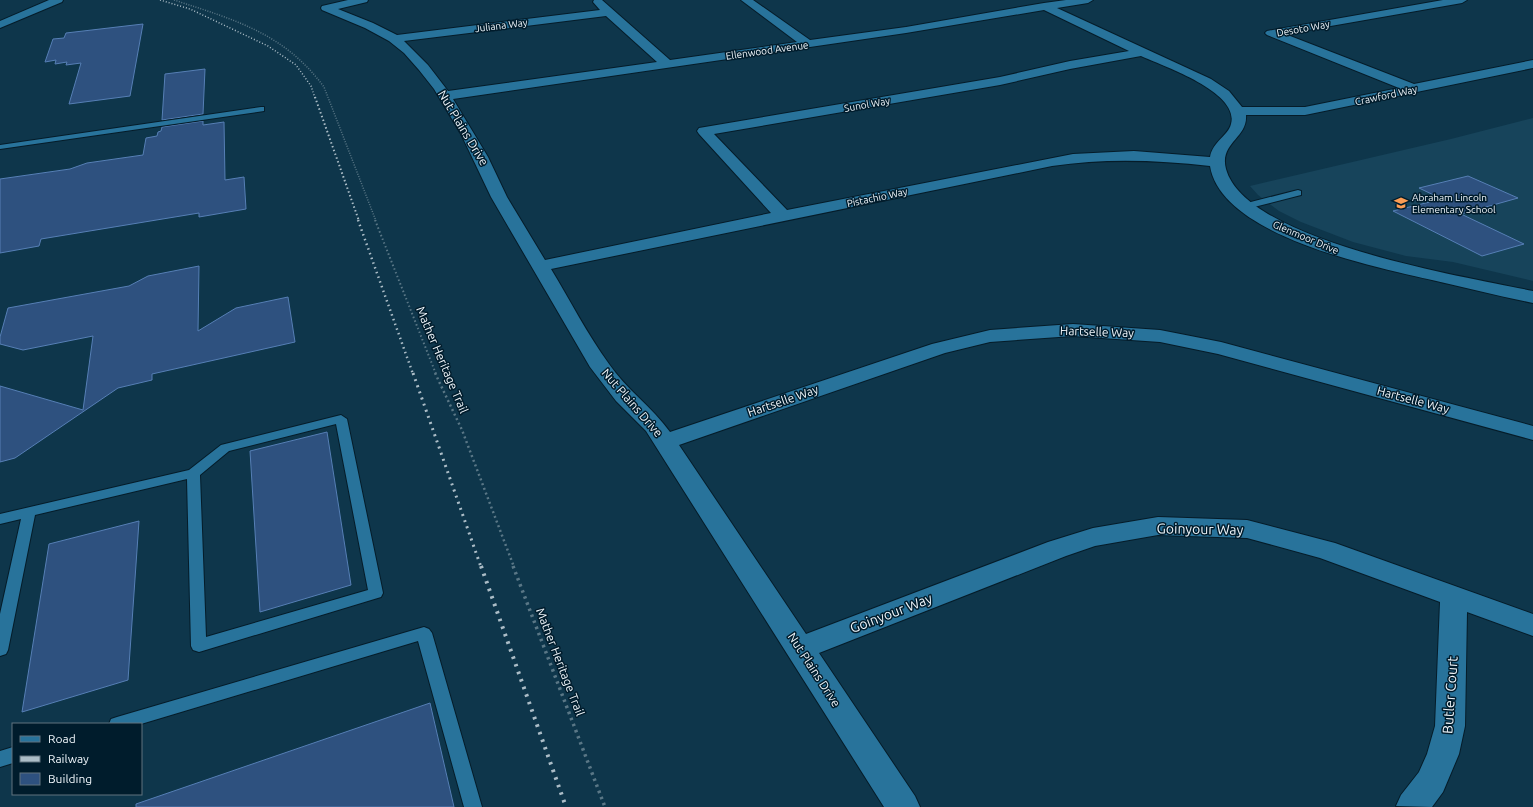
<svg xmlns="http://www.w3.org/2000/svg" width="1533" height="807" font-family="Ubuntu,sans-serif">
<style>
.built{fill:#17445b}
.building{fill:#2e517f;stroke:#567fb5}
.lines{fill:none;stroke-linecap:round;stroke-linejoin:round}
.service-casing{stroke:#051c29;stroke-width:2}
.minor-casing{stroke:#051c29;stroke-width:2}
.tertiary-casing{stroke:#051c29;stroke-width:2}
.path-far3{stroke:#5a7786;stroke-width:1.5;stroke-dasharray:1 1.5;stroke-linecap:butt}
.path-far2{stroke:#5a7786;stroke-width:2;stroke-dasharray:1.5 2.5;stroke-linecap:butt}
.path-far1{stroke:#5a7786;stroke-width:2.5;stroke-dasharray:2 3;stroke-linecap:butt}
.path{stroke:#5a7786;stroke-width:3.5;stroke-dasharray:2.5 4;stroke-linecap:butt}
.service{fill:#28739b;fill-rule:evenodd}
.minor{fill:#28739b;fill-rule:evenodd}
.tertiary{fill:#28739b;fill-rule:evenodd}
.rail-far4{stroke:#acbdc7;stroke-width:1.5;stroke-dasharray:1 2;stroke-linecap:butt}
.rail-far3{stroke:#acbdc7;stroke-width:2;stroke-dasharray:1.5 2.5;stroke-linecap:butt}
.rail-far2{stroke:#acbdc7;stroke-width:2.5;stroke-dasharray:1.5 3.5;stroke-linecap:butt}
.rail-far1{stroke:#acbdc7;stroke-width:3;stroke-dasharray:2 4.5;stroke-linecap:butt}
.rail{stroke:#acbdc7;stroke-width:4;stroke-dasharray:2.5 5.5;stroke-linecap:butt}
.labels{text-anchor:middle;stroke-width:3;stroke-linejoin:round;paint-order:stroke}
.far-street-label{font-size:10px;fill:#eff6fb;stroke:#001c2c}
.far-poi-label{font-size:10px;fill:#eff6fb;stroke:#001c2c;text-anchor:start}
.street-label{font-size:12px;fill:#eff6fb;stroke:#001c2c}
.near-street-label{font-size:14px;fill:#eff6fb;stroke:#001c2c}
</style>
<rect width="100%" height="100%" fill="#0e364b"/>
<path class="built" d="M 1533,118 L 1533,281 L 1453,262 L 1406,256 L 1353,242 L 1301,222 L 1279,211 L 1258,195 L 1250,186 L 1451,139 Z"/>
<path class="building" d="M 143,24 L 130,96 L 69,104 L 81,63 L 66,65 L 67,62 L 55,64 L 56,60 L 45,62 L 53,39 L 64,38 L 66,33 Z
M 205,69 L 203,114 L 162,120 L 165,74 Z
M 203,121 L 203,125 L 224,122 L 225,180 L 244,177 L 246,209 L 199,217 L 199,213 L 41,239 L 39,246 L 0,253 L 0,179 L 70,169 L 87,163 L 143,155 L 146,138 L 157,136 L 158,132 L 161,131 L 162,127 Z
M 1468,176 L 1518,198 L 1461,214 L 1524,244 L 1482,256 L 1393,211 L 1442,199 L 1419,188 Z
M 199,266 L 198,331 L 236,308 L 288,297 L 295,342 L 152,374 L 152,380 L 118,388 L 15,458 L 0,462 L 0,386 L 83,410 L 93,336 L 23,350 L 0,344 L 0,337 L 8,308 L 129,286 L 148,276 Z
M 327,432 L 351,585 L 260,612 L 250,451 Z
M 139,521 L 128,680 L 22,712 L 49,544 Z
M 430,703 L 454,807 L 136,807 L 136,804 Z"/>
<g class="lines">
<g class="service-casing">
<path id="service" d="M 261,107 L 264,107 L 264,111 L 0,149 L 0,145 Z
M 1298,190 L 1301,191 L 1301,195 L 1246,209 L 1241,206 L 1243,204 Z
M 341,415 L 347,419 L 383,593 L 381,597 L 199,652 L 193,650 L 191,646 L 187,479 L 35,515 L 8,650 L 6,654 L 0,656 L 0,614 L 21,519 L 0,524 L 0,514 L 189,470 L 221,445 ZM 336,424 L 368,590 L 206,637 L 200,475 L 229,451 Z
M 424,627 L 429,629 L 432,633 L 482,807 L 464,807 L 418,641 L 141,724 L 109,724 L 111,719 L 117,717 Z
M 13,747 L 13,763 L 0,767 L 0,751 Z"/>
</g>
<g class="minor-casing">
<path id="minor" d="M 348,0 L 368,0 L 367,2 L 338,9 L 373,23 L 397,35 L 600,10 L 593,2 L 594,0 L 602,0 L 670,60 L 797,42 L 741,0 L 753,0 L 810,40 L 906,27 L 1044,3 L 1066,0 L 1093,0 L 1088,3 L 1057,8 L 1211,79 L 1229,91 L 1242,107 L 1305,107 L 1399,88 L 1267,35 L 1265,33 L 1267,31 L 1443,0 L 1467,0 L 1462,3 L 1285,34 L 1414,84 L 1533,60 L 1533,68 L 1305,115 L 1246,115 C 1248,138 1219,143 1226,169 C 1246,242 1467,277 1533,291 L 1533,303 C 1499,296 1466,288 1432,280 C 1375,267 1221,236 1210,166 C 1157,160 1105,158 1052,166 L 551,269 C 570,300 587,334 609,364 C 626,389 652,407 670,432 L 932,344 L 990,330 L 1073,324 L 1160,330 L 1221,342 L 1533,426 L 1533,440 L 1218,354 L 1160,342 L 1073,336 L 990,342 L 945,353 L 679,445 L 806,634 L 1048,542 L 1093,528 L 1158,517 L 1247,520 L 1335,543 L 1533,614 L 1533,636 L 1467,612 L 1465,726 L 1459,754 L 1443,792 L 1432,807 L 1396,806 L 1401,795 L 1419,772 L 1427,754 L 1435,726 L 1440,602 L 1320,558 L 1247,538 L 1158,535 L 1095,546 L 1066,556 L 819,653 L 915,796 L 920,807 L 884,807 L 646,431 L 616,401 L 590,367 L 491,197 L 461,134 L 434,89 L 419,70 L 404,53 L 389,41 L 365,28 L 322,10 L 321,8 L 322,6 ZM 1044,10 L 1129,51 L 1070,61 L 1000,77 L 699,128 L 697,131 L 699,134 L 771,213 L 545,260 L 507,197 L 488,157 L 453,99 L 906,33 ZM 606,16 L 657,62 L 448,91 L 428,65 L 404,41 ZM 1141,56 C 1163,66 1240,92 1231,124 C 1228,136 1213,141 1210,157 L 1134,151 L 1073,154 L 787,210 L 714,134 L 1000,85 L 1070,69 Z"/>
</g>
<g class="tertiary-casing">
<path id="tertiary" d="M 49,0 L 63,0 L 62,2 L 0,28 L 0,21 Z"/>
</g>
<path class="path-far3" d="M 174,0 C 235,20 284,33 324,87 L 376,221"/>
<path class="path-far2" d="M 375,220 L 436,374"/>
<path class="path-far1" d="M 435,373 L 462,430 L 514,567"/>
<path class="path" d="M 513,566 L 605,807"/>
<use href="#service" class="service"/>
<use href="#minor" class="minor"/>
<use href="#tertiary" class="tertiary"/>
<path class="rail-far4" d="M 160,0 L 190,9 L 268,46 L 296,65 L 311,86 L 315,98"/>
<path class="rail-far3" d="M 315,97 L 359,221"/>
<path class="rail-far2" d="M 358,220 L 413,374"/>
<path class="rail-far1" d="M 413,373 L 481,567"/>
<path class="rail" d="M 481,566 L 566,807"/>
</g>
<defs>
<g id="school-bare" transform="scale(1.08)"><path d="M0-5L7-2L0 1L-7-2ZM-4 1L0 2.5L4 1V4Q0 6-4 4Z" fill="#fc9d54" stroke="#001c2c" stroke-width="2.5" paint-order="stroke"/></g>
</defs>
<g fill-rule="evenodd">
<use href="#school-bare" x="1401" y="203"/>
</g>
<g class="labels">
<g class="far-street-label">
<text transform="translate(501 25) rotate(-7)" y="4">Juliana Way</text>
<text transform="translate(1303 28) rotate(-10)" y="4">Desoto Way</text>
<text transform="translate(767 50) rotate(-8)" y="4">Ellenwood Avenue</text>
<text transform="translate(1386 95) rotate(-12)" y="4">Crawford Way</text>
<text transform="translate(867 104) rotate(-10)" y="4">Sunol Way</text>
<text transform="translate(877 197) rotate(-12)" y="4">Pistachio Way</text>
<text transform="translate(1306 237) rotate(23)" y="4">Glenmoor Drive</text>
</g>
<g class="far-poi-label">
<text x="1412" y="201">Abraham Lincoln<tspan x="1412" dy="12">Elementary School</tspan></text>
</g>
<g class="street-label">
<text transform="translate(463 128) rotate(59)" y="4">Nut Plains Drive</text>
<text transform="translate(1097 332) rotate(2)" y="4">Hartselle Way</text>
<text transform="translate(442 360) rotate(67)" y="4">Mather Heritage Trail</text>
<text transform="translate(1413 400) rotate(15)" y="4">Hartselle Way</text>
<text transform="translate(783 401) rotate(-19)" y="4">Hartselle Way</text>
<text transform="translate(632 403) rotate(49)" y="4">Nut Plains Drive</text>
<text transform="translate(560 662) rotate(69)" y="4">Mather Heritage Trail</text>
<text transform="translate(814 670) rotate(57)" y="4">Nut Plains Drive</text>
</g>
<g class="near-street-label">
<text transform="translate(1200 529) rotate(1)" y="5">Goinyour Way</text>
<text transform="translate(891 613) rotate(-21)" y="5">Goinyour Way</text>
<text transform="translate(1450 695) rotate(-86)" y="5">Butler Court</text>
</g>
</g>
<rect x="12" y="723" width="130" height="72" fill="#001c2c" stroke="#60737f"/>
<rect x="20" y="736" width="20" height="6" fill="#28739b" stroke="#60737f"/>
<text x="48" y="743" font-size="12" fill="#eff6fb">Road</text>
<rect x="20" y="756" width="20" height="6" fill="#acbdc7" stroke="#60737f"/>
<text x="48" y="763" font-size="12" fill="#eff6fb">Railway</text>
<rect x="20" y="773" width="20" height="12" fill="#2e517f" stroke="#60737f"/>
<text x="48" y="783" font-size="12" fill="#eff6fb">Building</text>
</svg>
